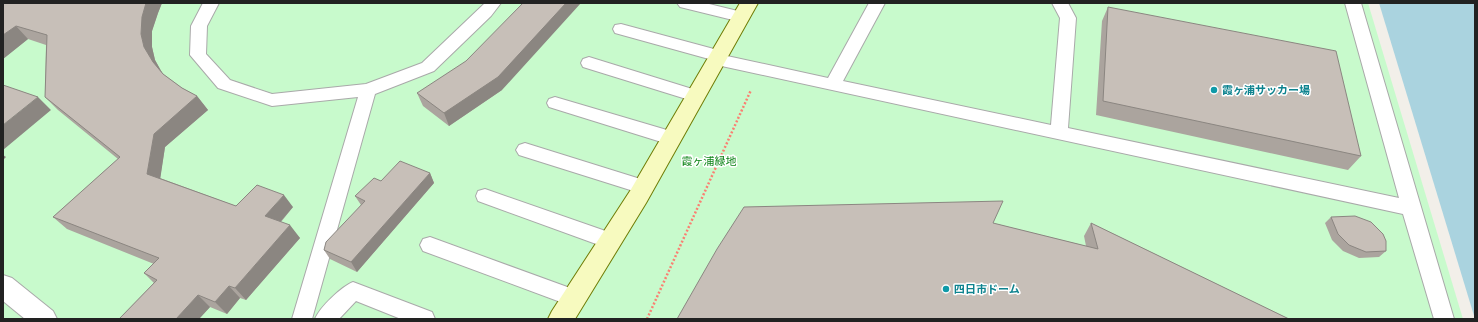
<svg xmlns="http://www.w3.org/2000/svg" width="1478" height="322" font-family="'Titillium Web','Noto Sans JP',sans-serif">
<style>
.park{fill:#c8facc}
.water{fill:#aad3df}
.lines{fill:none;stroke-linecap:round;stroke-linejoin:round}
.lane-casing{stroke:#a9a9a9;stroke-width:2}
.street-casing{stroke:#a9a9a9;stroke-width:2}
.secondary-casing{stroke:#707d05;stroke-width:2}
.path{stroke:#fa8072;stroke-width:2.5;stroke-dasharray:2 2;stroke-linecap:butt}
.lane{fill:#fff;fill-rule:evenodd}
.street{fill:#fff;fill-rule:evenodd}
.secondary{fill:#f7fabf;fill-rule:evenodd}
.wall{fill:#aba49e}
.shaded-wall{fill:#8b8681}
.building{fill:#c7bfb8;stroke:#8b8681}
.culture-dot{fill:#0f9aa8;stroke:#fff;stroke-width:1.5}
.labels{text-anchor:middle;stroke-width:3;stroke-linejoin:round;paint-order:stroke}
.culture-label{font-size:11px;font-weight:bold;fill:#0d838f;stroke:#fff;text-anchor:start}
.park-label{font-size:11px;fill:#0c8416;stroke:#fff}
</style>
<rect width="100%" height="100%" fill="#f2efe9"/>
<path class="park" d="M 3,3 L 1368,3 L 1463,319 L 3,319 Z"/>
<path class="water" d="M 1379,3 L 1475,3 L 1475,319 Z"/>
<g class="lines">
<g class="lane-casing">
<path id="lane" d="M 203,3 L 219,3 L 207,26 L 206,54 L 230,80 L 272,94 L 366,84 L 422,63 L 485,3 L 501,3 L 491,16 L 434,71 L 375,94 L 312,319 L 292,319 L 358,97 L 272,106 L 218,88 L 190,55 L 191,26 Z
M 677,3 L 705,3 L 746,13 L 749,17 L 746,21 L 741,22 L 680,7 Z
M 869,3 L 885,3 L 843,81 L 1051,125 L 1060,18 L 1052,3 L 1068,3 L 1076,18 L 1068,128 L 1399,198 L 1345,3 L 1361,3 L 1454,319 L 1434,319 L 1403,214 L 717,65 L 711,63 L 709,59 L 615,33 L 613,29 L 615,25 L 621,24 L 725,52 L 727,56 L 828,78 Z
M 589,57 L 702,92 L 704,96 L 702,100 L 696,102 L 583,67 L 581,63 L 583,59 Z
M 555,97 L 677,133 L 680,138 L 677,143 L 671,145 L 549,107 L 547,103 L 549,99 Z
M 525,143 L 650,182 L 652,187 L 650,192 L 643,194 L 519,155 L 516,150 L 519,145 Z
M 485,189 L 617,235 L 620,241 L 617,247 L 610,249 L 478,201 L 476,196 L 478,191 Z
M 430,237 L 581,292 L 584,298 L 581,304 L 574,307 L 423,251 L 420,245 L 423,239 Z
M 353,282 L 432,312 L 435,319 L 401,319 L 356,301 L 339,319 L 315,319 C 320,307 341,287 353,282 Z"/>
</g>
<g class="street-casing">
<path id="street" d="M 3,275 L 12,278 L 53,311 L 57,319 L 25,319 L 3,301 Z"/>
</g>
<g class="secondary-casing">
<path id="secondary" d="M 740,3 L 758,3 L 646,203 L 575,319 L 548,319 L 552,311 L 630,191 Z"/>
</g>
<path class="path" d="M 647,319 L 751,90"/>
<use href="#lane" class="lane"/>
<use href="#street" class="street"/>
<use href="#secondary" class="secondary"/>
</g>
<path class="wall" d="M 3,3 L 162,3 L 158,13 L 152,31 L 152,47 L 155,60 L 161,71 L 163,74 L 182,88 L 197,96 L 208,110 L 165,147 L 160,178 L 236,206 L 293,207 L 281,222 L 300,238 L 246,300 L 240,298 L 227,314 L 210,307 L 199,319 L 119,319 L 154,283 L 144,273 L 154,264 L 67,229 L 53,217 L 118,159 L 58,110 L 45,97 L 46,45 L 28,39 L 3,59 Z
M 1108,7 L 1361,156 L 1348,170 L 1096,115 L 1102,21 Z
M 502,90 L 449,126 L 423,106 L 417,93 Z
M 430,173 L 434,183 L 357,272 L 330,259 L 324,250 L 361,205 L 355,196 L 381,181 Z
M 1331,217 L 1386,251 L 1379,257 L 1359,258 L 1343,251 L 1332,240 L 1325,223 Z
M 993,223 L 1086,246 L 1084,236 L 1091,223 L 1289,319 Z"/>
<path class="shaded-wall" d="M 146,3 L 162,3 L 158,13 L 152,31 L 152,47 L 155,60 L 164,76 L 153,62 L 144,47 L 141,34 L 142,17 Z
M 566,3 L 581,3 L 502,90 L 449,126 L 444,113 Z
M 16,26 L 28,39 L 3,59 L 3,35 Z
M 197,96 L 208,110 L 165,147 L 159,187 L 147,174 L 154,134 Z
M 38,97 L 51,110 L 3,150 L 3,125 Z
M 3,155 L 6,157 L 3,160 Z
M 430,173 L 434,183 L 357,272 L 351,262 Z
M 284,195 L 293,207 L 275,228 L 265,216 Z
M 290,225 L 300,238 L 246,300 L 235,288 Z
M 229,286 L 240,298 L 227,314 L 215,302 Z
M 198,295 L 210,307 L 199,319 L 176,319 Z"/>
<path class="building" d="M 3,3 L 146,3 L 142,17 L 141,34 L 144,47 L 153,62 L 163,74 L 182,88 L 197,96 L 154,134 L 147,174 L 236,206 L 257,185 L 284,195 L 265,216 L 290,225 L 235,288 L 229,286 L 215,302 L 198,295 L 176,319 L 119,319 L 157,280 L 144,273 L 159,258 L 53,217 L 120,157 L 45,97 L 47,35 L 16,26 L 3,35 Z
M 523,3 L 566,3 L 498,77 L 444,113 L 417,93 L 466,61 Z
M 1108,7 L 1336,51 L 1361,156 L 1103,101 Z
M 3,85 L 38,97 L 3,125 Z
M 400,161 L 430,173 L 351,262 L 324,250 L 326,242 L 365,201 L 355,196 L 374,178 L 381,181 Z
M 1003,201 L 993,223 L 1098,249 L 1091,223 L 1289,319 L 677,319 L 717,249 L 744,207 Z
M 1355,216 L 1371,222 L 1383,234 L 1386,241 L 1386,251 L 1366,252 L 1349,245 L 1338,234 L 1331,217 Z"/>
<g class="culture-dot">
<circle cx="1214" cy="90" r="4"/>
<circle cx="946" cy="289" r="4"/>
</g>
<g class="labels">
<g class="culture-label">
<text x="1222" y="94">霞ヶ浦サッカー場</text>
<text x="954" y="293">四日市ドーム</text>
</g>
<g class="park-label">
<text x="709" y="165">霞ヶ浦緑地</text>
</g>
</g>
<rect width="1478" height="322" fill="none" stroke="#222222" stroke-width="8"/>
</svg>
